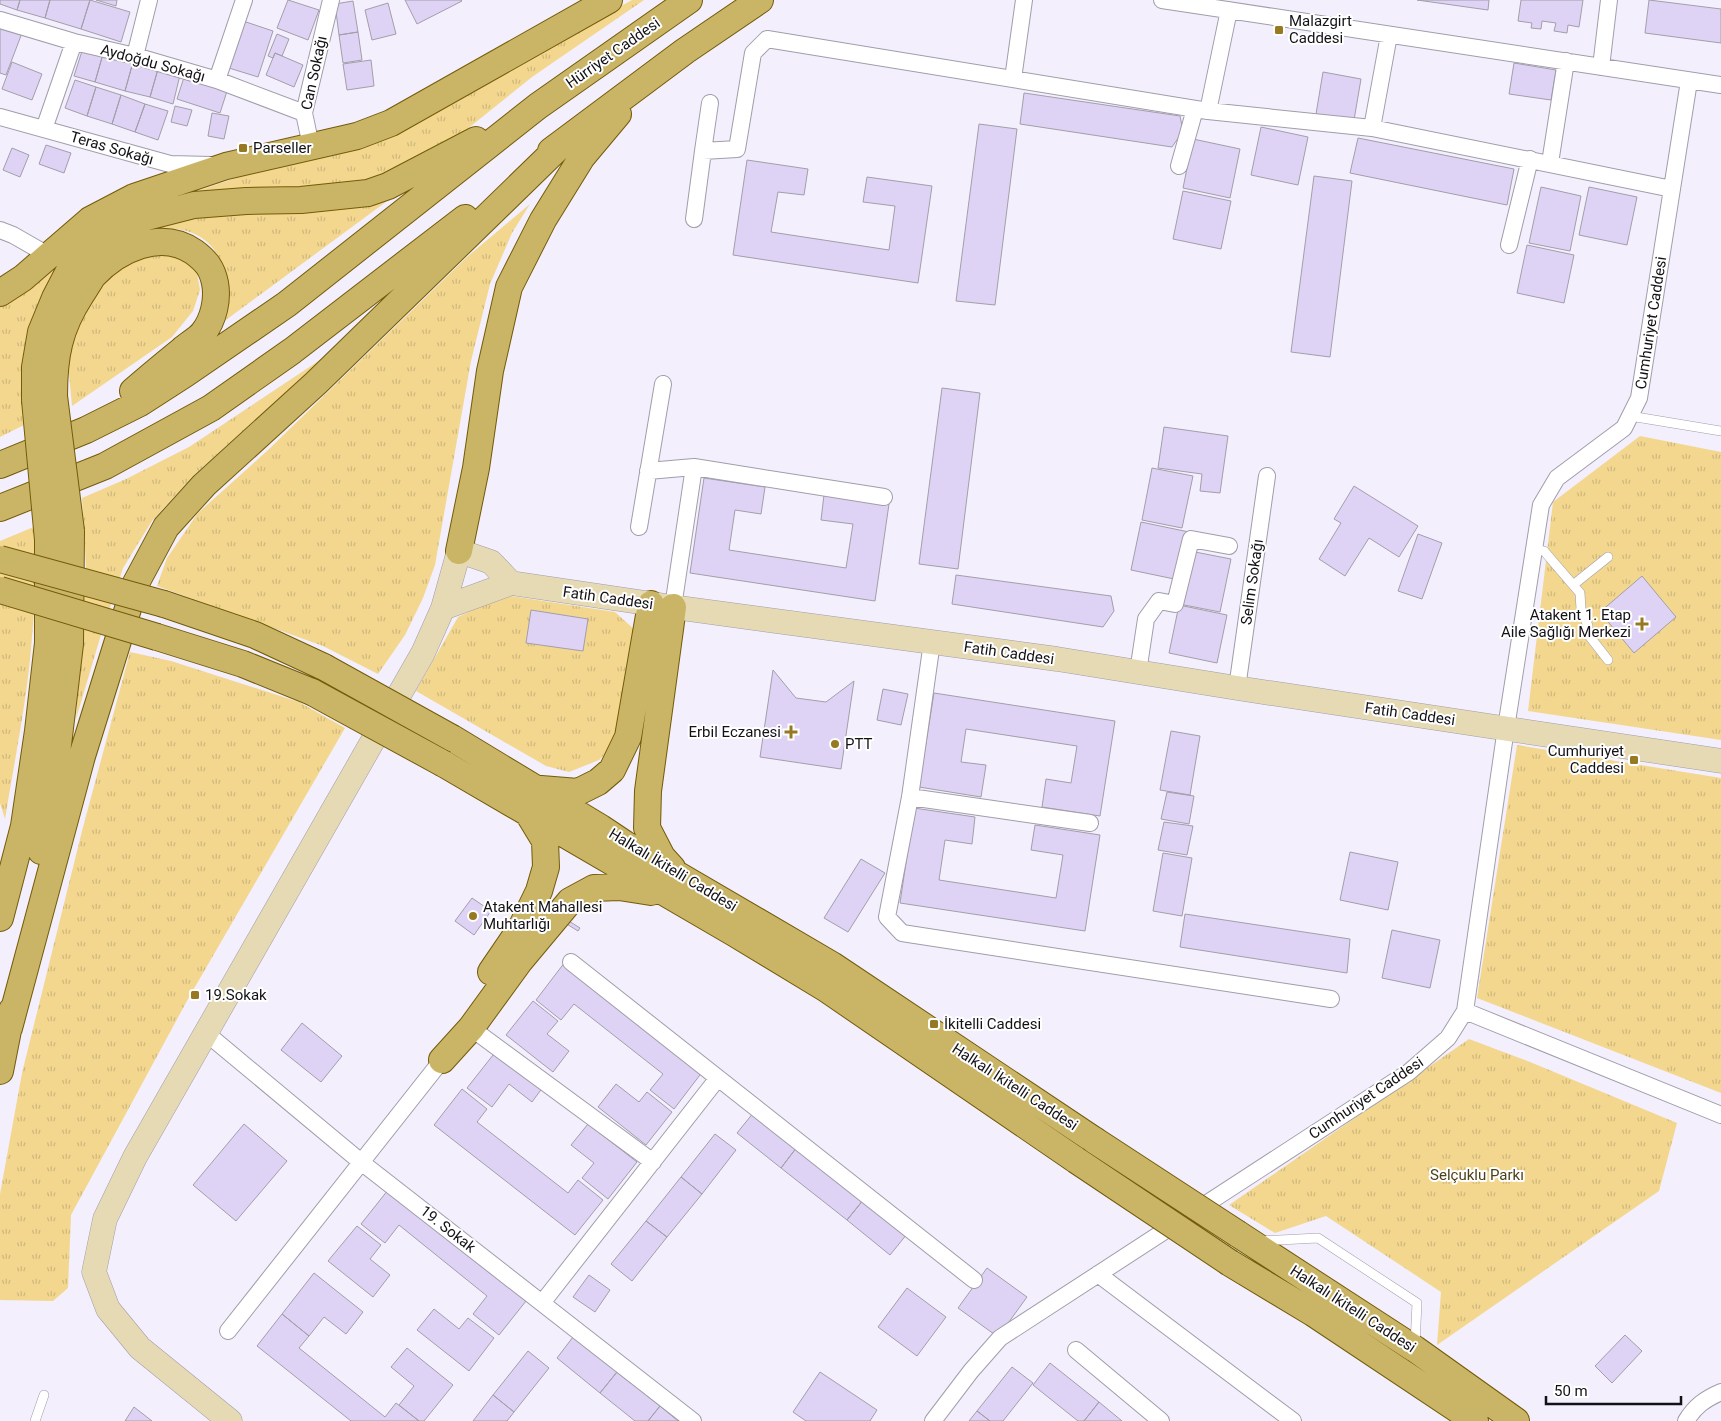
<svg xmlns="http://www.w3.org/2000/svg" width="1721" height="1421" font-family="Roboto,sans-serif">
<style>
.grass{fill:url(#grass-tufts)}
.building{fill:#dfd3f5;stroke:#a29eaa}
.lines{fill:none;stroke-linecap:round;stroke-linejoin:round}
.lane-casing{stroke:#a19da9;stroke-width:10}
.street-casing{stroke:#a19da9;stroke-width:18}
.secondary-casing{stroke:#a19da9;stroke-width:25}
.primary-casing{stroke:#735b08;stroke-width:28}
.lane{stroke:#fff;stroke-width:9}
.street{stroke:#fff;stroke-width:16}
.secondary{stroke:#e5dab3;stroke-width:24}
.primary{stroke:#cab567;stroke-width:26}
.primary-bridge-casing{stroke:#735b08;stroke-width:28;stroke-linecap:butt}
.primary-bridge{stroke:#cab567;stroke-width:26}
.poi-dot{fill:#977921;stroke:#fff;stroke-width:2}
.labels{text-anchor:middle;stroke-width:4;stroke-linejoin:round;paint-order:stroke}
.poi-label{font-size:15px;fill:#131116;stroke:#fff;text-anchor:start}
.street-label{font-size:15px;fill:#131116;stroke:#fff}
.park-label{font-size:15px;fill:#4e4019;stroke:#fff}
</style>
<defs>
<pattern id="grass-tufts" width="24" height="20" patternUnits="userSpaceOnUse" patternTransform="scale(1.25)"><rect width="24" height="20" fill="#f3d78f"/><path d="M3 7l-1-3M5 7V3M7 7l1-3M15 17l-1-3M17 17v-4M19 17l1-3" fill="none" stroke="#cfb87b"/></pattern>
</defs>
<rect width="100%" height="100%" fill="#f3effc"/>
<path class="grass" d="M 632,0 L 644,0 L 532,77 L 461,134 L 392,172 L 365,182 L 336,186 L 188,194 L 248,174 L 548,46 Z
M 394,196 L 219,325 C 221,310 226,294 226,279 C 227,274 224,269 222,264 C 209,232 182,226 151,229 L 202,216 Z
M 530,204 L 512,233 L 490,284 L 471,361 L 435,565 L 423,598 L 405,635 L 378,674 L 323,646 L 157,586 L 167,558 L 198,513 L 267,451 L 467,257 Z
M 167,250 L 196,267 L 200,290 L 193,311 L 172,337 L 72,406 L 68,363 L 77,327 L 103,282 L 127,258 Z
M 58,266 L 23,388 L 24,425 L 0,437 L 0,304 L 25,292 Z
M 326,356 L 195,474 L 152,521 L 123,568 L 100,638 L 76,719 L 86,567 L 82,498 L 126,479 L 189,447 Z
M 1640,436 L 1721,452 L 1721,740 L 1528,711 L 1553,502 Z
M 36,526 C 36,567 35,608 31,649 C 26,706 14,763 5,819 L 0,803 L 0,541 Z
M 505,595 L 615,612 L 636,631 L 614,745 L 599,760 L 569,772 L 546,766 L 416,691 L 458,617 Z
M 130,652 L 171,661 L 299,702 L 345,728 L 188,999 L 71,1215 L 68,1288 L 53,1301 L 0,1300 L 0,1194 L 22,1073 L 82,831 Z
M 1517,745 L 1721,778 L 1721,1093 L 1477,998 Z
M 1469,1039 L 1530,1062 L 1677,1123 L 1659,1191 L 1437,1345 L 1441,1292 L 1326,1216 L 1275,1233 L 1229,1205 Z"/>
<path class="building" d="M 0,0 L 20,0 L 17,10 L 0,4 Z
M 20,0 L 50,0 L 45,18 L 17,10 Z
M 50,0 L 90,0 L 81,29 L 45,18 Z
M 90,0 L 130,12 L 121,42 L 81,29 Z
M 96,0 L 117,0 L 116,6 Z
M 288,0 L 319,10 L 308,40 L 277,28 Z
M 405,0 L 461,0 L 462,1 L 417,24 Z
M 1417,0 L 1489,0 L 1488,10 Z
M 1521,0 L 1583,0 L 1579,27 L 1568,25 L 1567,33 L 1554,31 L 1556,23 L 1542,21 L 1541,29 L 1531,28 L 1532,23 L 1518,21 Z
M 1649,0 L 1721,9 L 1721,43 L 1645,33 Z
M 353,1 L 358,32 L 339,35 L 335,4 Z
M 388,3 L 396,34 L 372,40 L 365,10 Z
M 243,21 L 273,31 L 258,77 L 229,68 Z
M 0,25 L 22,33 L 6,75 L 0,73 Z
M 358,32 L 362,60 L 343,63 L 339,35 Z
M 277,34 L 289,39 L 282,56 L 275,53 L 273,58 L 268,56 Z
M 83,48 L 103,54 L 95,82 L 74,76 Z
M 275,53 L 303,65 L 294,87 L 266,75 Z
M 103,54 L 133,62 L 125,91 L 95,82 Z
M 371,60 L 374,86 L 347,90 L 343,64 Z
M 12,62 L 42,74 L 32,100 L 2,89 Z
M 133,62 L 158,69 L 150,97 L 125,91 Z
M 1514,63 L 1556,70 L 1551,100 L 1509,94 Z
M 158,69 L 180,75 L 173,104 L 150,97 Z
M 1323,72 L 1361,79 L 1354,120 L 1316,114 Z
M 185,74 L 228,88 L 220,113 L 177,99 Z
M 75,80 L 96,87 L 87,116 L 65,108 Z
M 96,87 L 121,95 L 112,124 L 87,116 Z
M 1024,93 L 1180,116 L 1183,131 L 1172,147 L 1020,124 Z
M 121,95 L 145,104 L 135,132 L 112,124 Z
M 145,104 L 168,111 L 158,140 L 135,132 Z
M 175,106 L 192,110 L 187,126 L 171,122 Z
M 212,113 L 229,116 L 224,139 L 208,136 Z
M 979,124 L 1017,129 L 995,305 L 956,301 Z
M 1261,127 L 1308,137 L 1298,185 L 1251,175 Z
M 1358,138 L 1514,169 L 1507,205 L 1350,173 Z
M 1193,139 L 1240,149 L 1230,198 L 1183,188 Z
M 46,145 L 71,153 L 64,173 L 39,164 Z
M 12,148 L 29,155 L 20,177 L 3,170 Z
M 747,160 L 808,169 L 804,195 L 778,192 L 771,232 L 889,250 L 895,206 L 863,202 L 867,177 L 932,186 L 918,283 L 733,255 Z
M 1314,176 L 1352,181 L 1330,357 L 1291,352 Z
M 1541,187 L 1581,196 L 1570,251 L 1529,243 Z
M 1589,187 L 1637,197 L 1627,245 L 1579,235 Z
M 1183,191 L 1231,201 L 1221,249 L 1173,239 Z
M 1527,245 L 1574,255 L 1564,303 L 1517,293 Z
M 942,388 L 980,393 L 958,569 L 919,564 Z
M 1164,427 L 1228,436 L 1220,493 L 1200,491 L 1202,474 L 1158,468 Z
M 1152,468 L 1193,476 L 1182,528 L 1142,520 Z
M 704,478 L 765,487 L 761,514 L 735,510 L 729,550 L 846,568 L 853,524 L 821,520 L 824,495 L 889,504 L 875,601 L 690,573 Z
M 1354,486 L 1418,526 L 1399,557 L 1369,538 L 1345,576 L 1319,559 L 1341,523 L 1334,519 Z
M 1141,522 L 1189,532 L 1179,580 L 1131,570 Z
M 1418,534 L 1442,543 L 1422,599 L 1398,591 Z
M 1190,551 L 1231,559 L 1220,612 L 1179,604 Z
M 956,575 L 1111,596 L 1114,611 L 1103,627 L 952,604 Z
M 1642,576 L 1676,617 L 1634,653 L 1600,612 Z
M 1179,605 L 1227,615 L 1217,663 L 1169,653 Z
M 531,610 L 588,619 L 583,651 L 526,643 Z
M 773,670 L 796,698 L 826,702 L 854,681 L 841,769 L 760,757 Z
M 883,689 L 908,694 L 901,725 L 877,720 Z
M 934,693 L 1115,721 L 1100,816 L 1042,807 L 1046,779 L 1071,783 L 1077,746 L 966,729 L 961,762 L 986,765 L 981,797 L 919,787 Z
M 1171,731 L 1200,736 L 1190,795 L 1160,790 Z
M 1167,792 L 1194,796 L 1189,824 L 1161,819 Z
M 914,808 L 975,817 L 972,844 L 945,840 L 939,880 L 1056,898 L 1063,855 L 1031,850 L 1035,825 L 1100,835 L 1085,931 L 900,903 Z
M 1164,822 L 1193,826 L 1187,855 L 1158,850 Z
M 1350,852 L 1398,862 L 1388,910 L 1340,900 Z
M 1163,853 L 1192,858 L 1182,916 L 1153,911 Z
M 861,859 L 885,873 L 848,932 L 824,918 Z
M 527,895 L 580,928 L 578,931 L 525,898 Z
M 472,898 L 491,911 L 474,935 L 455,921 Z
M 1185,914 L 1350,939 L 1347,973 L 1180,947 Z
M 1392,930 L 1440,940 L 1430,988 L 1382,978 Z
M 565,962 L 703,1071 L 674,1109 L 650,1090 L 663,1074 L 574,1004 L 561,1020 L 536,1000 Z
M 533,1001 L 558,1021 L 547,1034 L 569,1051 L 553,1072 L 506,1035 Z
M 302,1023 L 342,1056 L 321,1082 L 281,1050 Z
M 497,1050 L 543,1087 L 532,1102 L 509,1084 L 492,1107 L 467,1088 Z
M 616,1084 L 639,1102 L 647,1092 L 672,1112 L 646,1145 L 598,1107 Z
M 462,1089 L 487,1109 L 477,1122 L 568,1193 L 578,1180 L 603,1200 L 575,1235 L 434,1125 Z
M 754,1112 L 797,1147 L 781,1168 L 737,1133 Z
M 244,1124 L 287,1161 L 236,1221 L 193,1185 Z
M 588,1124 L 637,1162 L 608,1199 L 582,1178 L 594,1163 L 571,1145 Z
M 715,1134 L 736,1150 L 702,1194 L 681,1177 Z
M 797,1147 L 864,1199 L 847,1220 L 781,1168 Z
M 681,1177 L 702,1194 L 667,1237 L 646,1221 Z
M 388,1190 L 526,1301 L 499,1335 L 473,1314 L 487,1296 L 399,1225 L 385,1243 L 361,1224 Z
M 864,1199 L 907,1234 L 890,1255 L 847,1220 Z
M 646,1221 L 667,1237 L 632,1281 L 611,1264 Z
M 357,1226 L 381,1245 L 370,1259 L 390,1275 L 373,1297 L 328,1261 Z
M 987,1268 L 1027,1297 L 998,1337 L 958,1308 Z
M 314,1273 L 363,1312 L 346,1334 L 324,1317 L 309,1336 L 282,1314 Z
M 589,1275 L 610,1290 L 595,1312 L 573,1297 Z
M 907,1288 L 946,1317 L 917,1356 L 878,1327 Z
M 434,1309 L 459,1329 L 468,1318 L 494,1338 L 469,1371 L 417,1330 Z
M 282,1314 L 309,1336 L 299,1348 L 385,1417 L 396,1403 L 419,1421 L 351,1421 L 257,1346 Z
M 1625,1335 L 1642,1351 L 1612,1383 L 1595,1366 Z
M 573,1337 L 617,1372 L 600,1393 L 557,1358 Z
M 407,1348 L 453,1385 L 424,1421 L 419,1421 L 399,1405 L 414,1386 L 391,1367 Z
M 528,1351 L 549,1368 L 514,1412 L 493,1395 Z
M 1050,1363 L 1099,1402 L 1084,1421 L 1078,1421 L 1033,1385 Z
M 1012,1367 L 1033,1383 L 1003,1421 L 990,1421 L 977,1411 Z
M 617,1372 L 660,1406 L 648,1421 L 635,1421 L 600,1393 Z
M 820,1372 L 877,1410 L 870,1421 L 806,1421 L 793,1412 Z
M 493,1395 L 514,1412 L 507,1421 L 473,1421 Z
M 1099,1402 L 1122,1421 L 1084,1421 Z
M 660,1406 L 678,1421 L 648,1421 Z
M 134,1407 L 152,1421 L 125,1421 Z
M 977,1411 L 990,1421 L 969,1421 Z"/>
<g class="lines">
<g class="lane-casing">
<path id="lane" d="M 1630,416 L 1721,431
M 1534,550 L 1544,551 L 1580,593 L 1581,609 L 1588,626 L 1587,633 L 1608,660
M 1573,585 L 1608,557
M 1260,1241 L 1318,1238 L 1417,1303 L 1415,1344
M 35,1421 L 44,1395"/>
</g>
<g class="street-casing">
<path id="street" d="M 1162,0 L 1721,85
M 0,20 L 74,42 L 135,56 L 217,80 L 304,113
M 135,56 L 149,0
M 1601,67 L 1609,0
M 1013,79 L 1024,0
M 217,80 L 244,0
M 710,103 L 703,151 L 737,149 L 753,53 L 767,39 L 1208,111 L 1372,128 L 1672,189
M 1208,111 L 1229,10
M 0,117 L 170,164 L 211,165
M 1372,128 L 1389,35
M 44,129 L 74,42
M 311,146 L 304,113 L 331,0
M 1550,163 L 1566,61
M 1179,166 L 1195,109
M 694,219 L 703,151
M 0,230 L 13,235 L 48,255
M 1509,245 L 1530,159
M 648,471 L 694,467 L 884,497
M 639,527 L 663,384
M 673,607 L 694,467
M 932,642 L 910,797 L 887,917 L 902,933 L 1331,999
M 1138,672 L 1146,619 L 1159,601 L 1175,604 L 1191,539 L 1229,546
M 1237,688 L 1267,476
M 910,797 L 1090,823
M 571,962 L 974,1280
M 1465,1011 L 1721,1115
M 471,1028 L 653,1162
M 206,1033 L 361,1162 L 693,1421
M 1098,1274 L 1293,1421
M 542,1303 L 718,1078
M 228,1331 L 442,1060
M 1076,1350 L 1161,1421
M 933,1421 L 971,1371 L 1000,1338 L 1409,1072 L 1448,1038 L 1465,1011 L 1506,728 L 1541,505 L 1557,478 L 1624,428 L 1639,398 L 1689,81
M 1686,1421 C 1695,1406 1705,1399 1721,1392"/>
</g>
<g class="secondary-casing">
<path id="secondary" d="M 443,608 L 511,583 L 673,607 L 1057,659 L 1237,688 L 1721,761
M 230,1421 L 140,1348 L 108,1309 L 94,1272 L 105,1219 L 135,1157 L 423,653 L 443,608 L 459,551 L 491,562 L 511,583"/>
</g>
<g class="primary-casing">
<path id="primary" d="M 551,151 L 685,51 L 760,0
M 0,293 L 23,278 L 90,220 L 134,197 L 226,166 L 357,136 L 391,123 L 609,0
M 54,396 C 54,356 59,329 81,295 C 85,289 89,282 93,276 C 118,249 161,229 194,252 C 206,261 212,268 215,283 C 218,299 214,319 203,333 C 198,339 189,344 182,350 C 166,363 149,377 133,391
M 35,400 L 35,367 L 41,332 L 55,298 L 69,271 L 89,250 L 108,235 L 143,218 L 194,205 L 246,201 L 301,200 L 368,193 L 388,186 L 476,140
M 0,465 L 86,430 L 140,403 L 185,374 L 287,304 L 538,106 L 689,0
M 0,508 L 105,466 L 211,408 L 292,351 L 465,218
M 459,551 L 476,468 L 490,371 L 509,287 L 543,220 L 582,157 L 618,114
M 164,604 L 255,635 L 324,667
M 157,637 L 243,664 L 312,692
M 452,738 L 601,828 L 625,844 L 832,965 L 1094,1140
M 444,764 L 734,933 L 825,988 L 1076,1160
M 541,789 L 578,792 L 598,782 L 612,770 L 628,737 L 651,604
M 41,851 L 55,770 L 70,644 L 71,531
M 672,868 L 662,857 L 647,828 L 648,791 L 673,607
M 0,918 L 24,826 L 38,731 L 48,643 L 48,540
M 491,972 L 521,928 L 539,891 L 546,867 L 545,841 L 528,813
M 9,1028 L 82,756 L 136,583 L 166,527 L 204,485 L 316,383 L 566,140
M 442,1060 L 471,1028 L 519,962 L 570,901 L 594,888 L 619,887 L 651,892
M 0,1071 L 12,1010
M 1238,1234 L 1415,1349 L 1516,1421
M 1230,1263 L 1313,1313 L 1475,1421"/>
</g>
<use href="#lane" class="lane"/>
<use href="#street" class="street"/>
<use href="#secondary" class="secondary"/>
<use href="#primary" class="primary"/>
<g class="primary-bridge-casing">
<path id="primary-bridge" d="M 54,396 L 71,531
M 35,400 L 48,540
M 0,559 L 164,604
M 0,590 L 157,637
M 324,667 L 452,738
M 312,692 L 444,764
M 1094,1140 L 1238,1234
M 1076,1160 L 1230,1263"/>
</g>
<use href="#primary-bridge" class="primary-bridge"/>
</g>
<g class="poi-dot">
<rect x="1274" y="25" width="10" height="10" rx="2.5"/>
<rect x="238" y="143" width="10" height="10" rx="2.5"/>
<path d="M1639.5 616.5h5v5h5v5h-5v5h-5v-5h-5v-5h5z"/>
<path d="M788.5 724.5h5v5h5v5h-5v5h-5v-5h-5v-5h5z"/>
<circle cx="835" cy="744" r="5"/>
<rect x="1629" y="755" width="10" height="10" rx="2.5"/>
<circle cx="473" cy="916" r="5"/>
<rect x="190" y="990" width="10" height="10" rx="2.5"/>
<rect x="929" y="1019" width="10" height="10" rx="2.5"/>
</g>
<g class="labels">
<g class="poi-label">
<text x="1289" y="26">Malazgirt<tspan x="1289" dy="17">Caddesi</tspan></text>
<text x="253" y="153">Parseller</text>
<text x="1631" y="620" text-anchor="end">Atakent 1. Etap<tspan x="1631" dy="17">Aile Sağlığı Merkezi</tspan></text>
<text x="781" y="737" text-anchor="end">Erbil Eczanesi</text>
<text x="845" y="749">PTT</text>
<text x="1624" y="756" text-anchor="end">Cumhuriyet<tspan x="1624" dy="17">Caddesi</tspan></text>
<text x="483" y="912">Atakent Mahallesi<tspan x="483" dy="17">Muhtarlığı</tspan></text>
<text x="205" y="1000">19.Sokak</text>
<text x="944" y="1029">İkitelli Caddesi</text>
</g>
<g class="street-label">
<text transform="translate(613 53) rotate(-35)" y="5">Hürriyet Caddesi</text>
<text transform="translate(153 63) rotate(15)" y="5">Aydoğdu Sokağı</text>
<text transform="translate(314 73) rotate(-78)" y="5">Can Sokağı</text>
<text transform="translate(112 148) rotate(16)" y="5">Teras Sokağı</text>
<text transform="translate(1651 323) rotate(-81)" y="5">Cumhuriyet Caddesi</text>
<text transform="translate(1252 582) rotate(-82)" y="5">Selim Sokağı</text>
<text transform="translate(608 598) rotate(8)" y="5">Fatih Caddesi</text>
<text transform="translate(1009 653) rotate(8)" y="5">Fatih Caddesi</text>
<text transform="translate(1410 714) rotate(8)" y="5">Fatih Caddesi</text>
<text transform="translate(673 870) rotate(31)" y="5">Halkalı İkitelli Caddesi</text>
<text transform="translate(1015 1087) rotate(33)" y="5">Halkalı İkitelli Caddesi</text>
<text transform="translate(1366 1098) rotate(-34)" y="5">Cumhuriyet Caddesi</text>
<text transform="translate(448 1229) rotate(38)" y="5">19. Sokak</text>
<text transform="translate(1353 1309) rotate(33)" y="5">Halkalı İkitelli Caddesi</text>
</g>
<g class="park-label">
<text x="1477" y="1180">Selçuklu Parkı</text>
</g>
</g>
<path d="M1546 1396v8h135v-8" fill="none" stroke="#131116" stroke-width="2.5"/>
<text x="1554" y="1396" font-size="15" fill="#131116" stroke="#ffffff" stroke-width="4" paint-order="stroke">50 m</text>
</svg>
